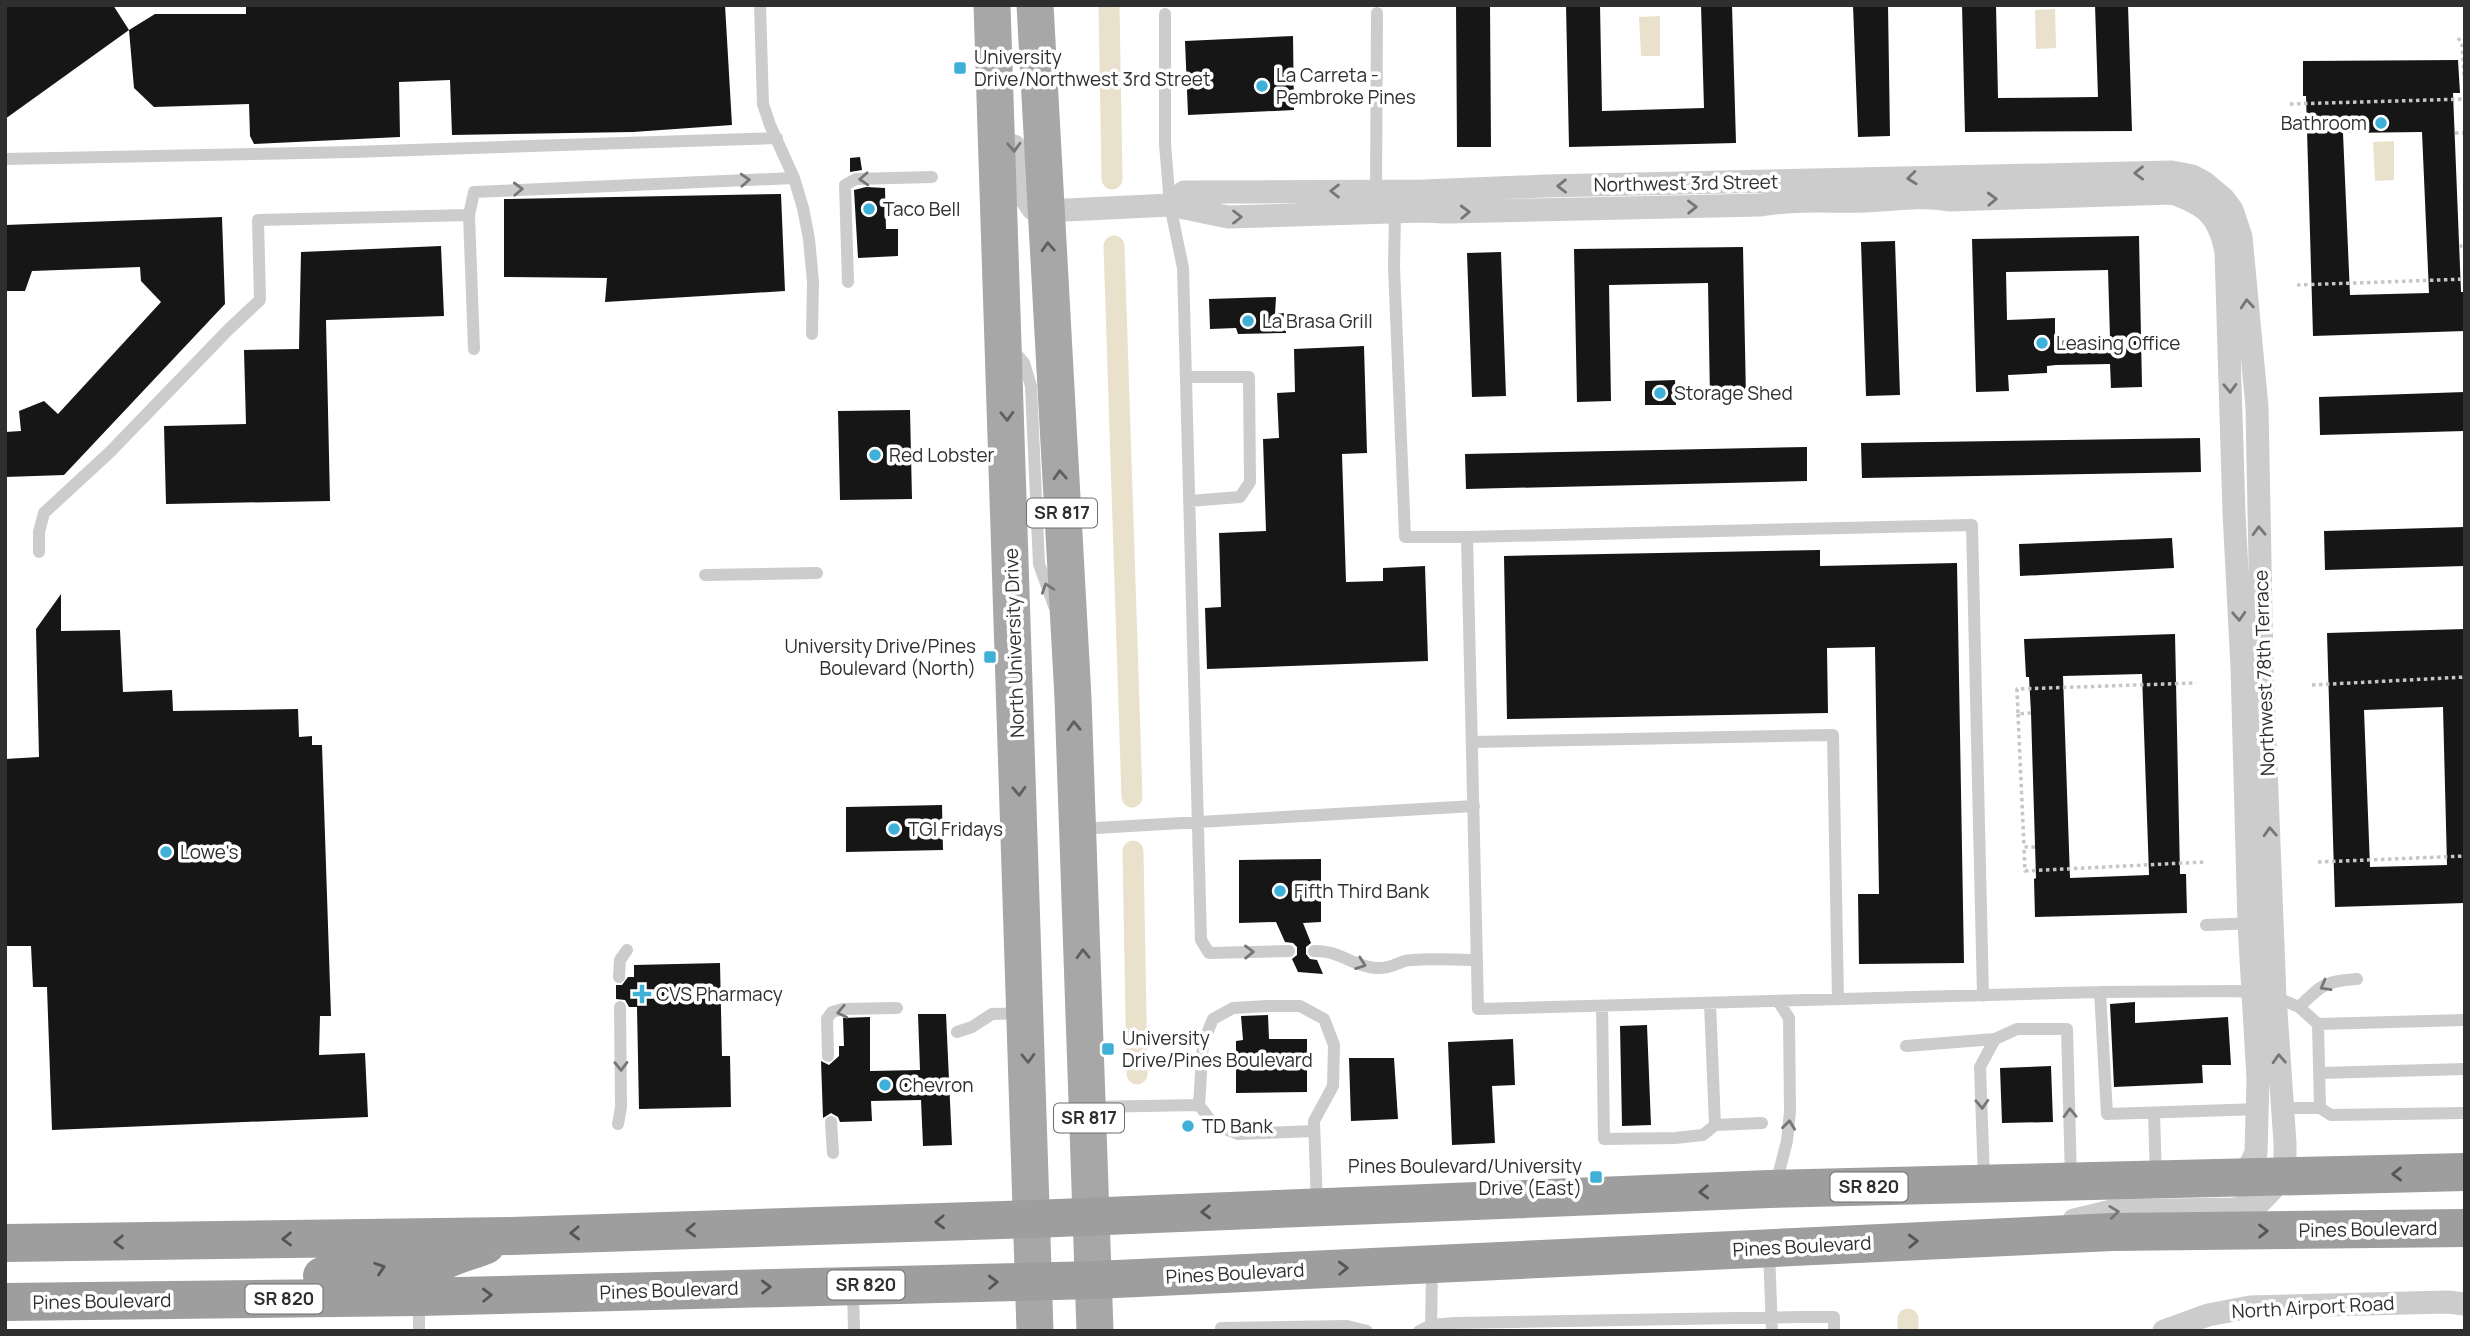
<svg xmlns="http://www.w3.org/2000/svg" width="2470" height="1336" font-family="Manrope,sans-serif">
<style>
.water{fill:#e9e1cb}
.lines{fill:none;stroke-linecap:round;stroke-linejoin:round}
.canal{stroke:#e9e1cb;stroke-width:21}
.building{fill:#161616;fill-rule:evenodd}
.path{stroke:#c6c6c6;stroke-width:3.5;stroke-dasharray:3.5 3.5;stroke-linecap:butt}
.service{stroke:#ccc;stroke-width:12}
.minor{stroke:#ccc;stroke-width:23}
.primary{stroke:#a7a7a7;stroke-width:37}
.trunk{stroke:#9e9e9e;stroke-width:38}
.oneway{stroke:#767676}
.oneway2{stroke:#5f5f5f}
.oneway3{stroke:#565656}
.poi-dot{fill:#3fb0d7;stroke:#fff;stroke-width:2.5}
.labels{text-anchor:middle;stroke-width:7;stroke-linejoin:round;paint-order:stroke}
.shield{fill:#fff;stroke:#6d6d6d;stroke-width:2}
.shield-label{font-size:18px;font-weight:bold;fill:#2f2f2f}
.poi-label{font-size:19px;fill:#2f2f2f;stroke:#fff;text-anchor:start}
.street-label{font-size:19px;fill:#2f2f2f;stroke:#fff}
</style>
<rect width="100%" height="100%" fill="#fff"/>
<path class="water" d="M 2055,9 L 2056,48 L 2036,49 L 2035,10 Z
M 1660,16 L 1660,56 L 1641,56 L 1639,17 Z
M 2394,141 L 2394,180 L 2375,181 L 2373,142 Z"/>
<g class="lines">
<path class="canal" d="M 1109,5 L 1112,179
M 1114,246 L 1132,797
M 1133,851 L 1137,1074
M 1908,1331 L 1908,1319"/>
</g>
<path class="building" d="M 5,5 L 113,5 L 129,30 L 5,119 Z
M 246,5 L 397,7 L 416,5 L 725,5 L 732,125 L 633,132 L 452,135 L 450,80 L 399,82 L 400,137 L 254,144 L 250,136 L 249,104 L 154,107 L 134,88 L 129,30 L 155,14 L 246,14 Z
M 1456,5 L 1490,5 L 1491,147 L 1457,147 Z
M 1566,5 L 1600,5 L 1602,111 L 1704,108 L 1701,5 L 1732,5 L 1736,143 L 1569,147 Z
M 1853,5 L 1888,5 L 1890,136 L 1858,137 Z
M 1962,5 L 1996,5 L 1998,98 L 2098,97 L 2095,5 L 2128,5 L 2132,131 L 1965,132 Z
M 1293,36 L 1294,110 L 1188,115 L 1185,41 Z
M 2458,60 L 2460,93 L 2453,93 L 2461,292 L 2465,292 L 2465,331 L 2313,336 L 2306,96 L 2303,96 L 2303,61 ZM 2422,132 L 2429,293 L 2350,295 L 2343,133 Z
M 860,157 L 862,170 L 850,172 L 850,158 Z
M 866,187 L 885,188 L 886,229 L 898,229 L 898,256 L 858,258 L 854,190 Z
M 781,194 L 785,291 L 605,302 L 607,278 L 504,277 L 504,199 Z
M 222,217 L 225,304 L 64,475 L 5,477 L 5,432 L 21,431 L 19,411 L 44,401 L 58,414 L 161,302 L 141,281 L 140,267 L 32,271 L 25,291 L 5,291 L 5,225 Z
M 2139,236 L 2142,387 L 2111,388 L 2110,364 L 2056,365 L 2047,366 L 2047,373 L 2008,375 L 2009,391 L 1976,392 L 1972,239 ZM 2108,270 L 2110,338 L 2055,341 L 2055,318 L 2007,320 L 2006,272 Z
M 1895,241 L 1900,395 L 1866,396 L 1861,242 Z
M 441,246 L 444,316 L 326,320 L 330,501 L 166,504 L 164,426 L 246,424 L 244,350 L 299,349 L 301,252 Z
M 1743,247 L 1746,398 L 1710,399 L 1708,283 L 1609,285 L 1611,401 L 1577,402 L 1574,249 Z
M 1501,252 L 1506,396 L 1472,397 L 1467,253 Z
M 1276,297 L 1275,314 L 1285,313 L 1286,333 L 1238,334 L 1236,328 L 1210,329 L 1209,299 Z
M 1364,346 L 1367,453 L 1342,454 L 1346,582 L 1383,581 L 1383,568 L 1425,566 L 1428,661 L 1207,669 L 1205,608 L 1221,607 L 1219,533 L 1266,531 L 1263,439 L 1279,438 L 1277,393 L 1295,392 L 1294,349 Z
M 1675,380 L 1676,405 L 1645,405 L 1645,381 Z
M 2465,392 L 2465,431 L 2320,435 L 2319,397 Z
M 910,410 L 912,499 L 840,500 L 838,411 Z
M 2200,438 L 2201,472 L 1862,478 L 1861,443 Z
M 1807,447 L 1807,481 L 1466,489 L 1465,454 Z
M 2465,527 L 2465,566 L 2325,570 L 2324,531 Z
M 2172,538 L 2174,568 L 2020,576 L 2019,544 Z
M 1820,550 L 1820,566 L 1957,563 L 1964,963 L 1859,964 L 1858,894 L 1879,894 L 1875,647 L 1827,648 L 1828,713 L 1507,719 L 1504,556 Z
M 61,594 L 61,631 L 120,630 L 123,692 L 172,690 L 173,711 L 298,709 L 299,737 L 312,736 L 312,745 L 322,745 L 331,1016 L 320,1016 L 319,1055 L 365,1053 L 368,1117 L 52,1130 L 47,987 L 33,987 L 31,946 L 5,946 L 5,759 L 39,757 L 36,629 Z
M 2465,629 L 2465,903 L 2335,907 L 2327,633 ZM 2443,707 L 2447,865 L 2370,867 L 2364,710 Z
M 2175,634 L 2180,874 L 2186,874 L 2187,913 L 2035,917 L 2034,879 L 2036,878 L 2031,713 L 2029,677 L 2026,677 L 2024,639 ZM 2142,674 L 2149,875 L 2070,878 L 2063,676 Z
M 942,805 L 943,850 L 846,852 L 846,807 Z
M 1321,859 L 1321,922 L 1303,923 L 1311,943 L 1306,947 L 1306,954 L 1310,959 L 1317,960 L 1323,974 L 1298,972 L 1292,959 L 1297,955 L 1297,947 L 1293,943 L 1285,942 L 1276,922 L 1239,923 L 1239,860 Z
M 720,963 L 722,1056 L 730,1056 L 731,1107 L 639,1109 L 637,1007 L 629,1007 L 625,1000 L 616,999 L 616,985 L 622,985 L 628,977 L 634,977 L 634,965 Z
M 2135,1002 L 2135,1023 L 2228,1017 L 2231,1065 L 2202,1065 L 2203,1083 L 2114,1087 L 2110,1004 Z
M 918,1014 L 946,1014 L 952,1145 L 923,1146 L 921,1100 L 871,1101 L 872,1121 L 840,1122 L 838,1117 L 831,1113 L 823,1118 L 821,1061 L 829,1065 L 839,1056 L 839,1046 L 844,1046 L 843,1018 L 870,1017 L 870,1071 L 920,1070 Z
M 1268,1015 L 1269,1039 L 1307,1039 L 1307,1092 L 1236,1093 L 1236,1041 L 1243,1040 L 1241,1016 Z
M 1647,1025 L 1651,1125 L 1622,1126 L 1620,1026 Z
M 1513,1039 L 1515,1085 L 1492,1086 L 1495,1143 L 1452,1145 L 1448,1042 Z
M 1349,1058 L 1394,1058 L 1398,1119 L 1351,1121 Z
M 2051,1066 L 2053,1122 L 2002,1123 L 2000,1068 Z"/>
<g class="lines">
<path class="path" d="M 2458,38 L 2462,43 L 2465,88
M 2290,104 L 2465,99
M 2455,133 L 2465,133
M 2459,246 L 2465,246
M 2297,285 L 2465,279
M 2312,685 L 2465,677
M 2031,713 L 2018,714 L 2017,689 L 2196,683
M 2018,714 L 2024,847
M 2035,847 L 2024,847 L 2025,871 L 2204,862
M 2318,862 L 2465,856"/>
<path class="service" d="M 760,5 L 763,104 L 770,125 L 794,178 L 803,208 L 809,239 L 813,282 L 812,334
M 1165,14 L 1165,144 L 1170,205 L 1183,268 L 1201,940 L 1209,953 L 1289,951
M 5,159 L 352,152 L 777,138
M 1376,191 L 1377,13
M 1395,213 L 1394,266 L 1405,537 L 1467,537 L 1478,1009 L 2100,992 L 2238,991 L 2275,997 L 2299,1007 L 2318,1024 L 2320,1108 L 2331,1115 L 2465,1113
M 848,282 L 845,185 L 856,179 L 932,177
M 474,349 L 469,215 L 474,192 L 794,178
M 1012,349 L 1024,363 L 1031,386 L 1039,564 L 1054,606
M 1186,377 L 1249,377 L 1250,482 L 1240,497 L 1189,501
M 1467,537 L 1972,525 L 1983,996
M 39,552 L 39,532 L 44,513 L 110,452 L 228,330 L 260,300 L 258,220 L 469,215
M 705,575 L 817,573
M 1472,742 L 1833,735 L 1838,999
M 1079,829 L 1474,806
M 2206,925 L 2255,923
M 1314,951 C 1339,950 1352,966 1376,968 C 1394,969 1399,960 1412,960 C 1433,958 1456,960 1477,960
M 619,977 L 620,960 L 627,950
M 2100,992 L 2107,1114 L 2261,1109
M 1710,1003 L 1715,1125
M 1602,1006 L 1604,1139 L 1675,1138 L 1703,1135 L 1715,1125 L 1762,1123
M 2299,1007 C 2322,985 2324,981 2357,979
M 2318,1024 L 2465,1020
M 957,1032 L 972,1027 L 992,1014 L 1022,1013
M 1906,1046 L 1995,1039
M 828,1056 L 827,1019 L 832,1012 L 843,1009 L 897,1008
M 2320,1073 L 2465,1069
M 1090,1107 L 1199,1105
M 2279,1108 L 2320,1108
M 2154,1114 L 2156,1177
M 831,1122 L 833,1153
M 618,1124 L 621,1107 L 620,1007
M 1314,1131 L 1238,1134 L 1214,1125 L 1199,1105 L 1203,1043 L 1213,1019 L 1233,1008 L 1268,1006 L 1300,1006 L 1324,1019 L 1334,1045 L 1333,1086 L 1314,1121 L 1317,1205
M 1984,1179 L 1980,1067 L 1995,1039 L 2017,1029 L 2067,1029 L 2071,1178
M 1772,1183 L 1779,1172 L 1787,1141 L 1790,1111 L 1789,1018 L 1778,1001
M 1769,1251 L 1772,1331
M 853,1289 L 854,1331
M 419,1301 L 419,1331
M 1431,1330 L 1432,1268
M 1221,1331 L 1221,1328 L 1347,1326 L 1367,1331
M 1419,1331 L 1431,1325 L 1455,1323 L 1800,1317 L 1834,1317 L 1834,1331"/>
<path class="minor" d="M 1014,146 L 1018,187 L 1033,209 L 1046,211 L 1170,205 L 1184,192 L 1424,191 L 1546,186 L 2172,172 L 2192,176 L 2205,183 L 2223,198 L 2232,210 L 2241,237 L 2257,407 L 2262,665 L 2275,997 L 2285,1143 L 2285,1176 L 2260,1202 L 2234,1209 L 2112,1211 L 2074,1220
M 1170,205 L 1228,217 L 1422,211 L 1446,212 L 1761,205 C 1797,199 1828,202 1864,201 C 1892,200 1922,195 1950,200 L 2172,193 C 2206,205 2219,215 2226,252 L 2234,513 L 2242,667 L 2249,924 L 2258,1079 L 2256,1153 L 2244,1177
M 2164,1331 L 2208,1315 L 2250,1307 L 2447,1302 L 2465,1304"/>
<path class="primary" d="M 992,5 L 1035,1331
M 1035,5 L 1073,698 L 1095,1331"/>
<path class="trunk" d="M 5,1243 L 511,1236 L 1033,1219 L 1769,1189 L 2465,1172
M 322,1276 C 340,1276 387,1275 398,1260 C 402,1255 403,1244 404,1238
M 419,1297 C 423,1259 456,1257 486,1245
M 5,1302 L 419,1297 L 1095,1280 L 2112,1232 L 2465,1228"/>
</g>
<defs><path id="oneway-chevron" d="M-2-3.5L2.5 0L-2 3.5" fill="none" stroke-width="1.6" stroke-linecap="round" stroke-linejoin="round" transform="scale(1.75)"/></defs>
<g class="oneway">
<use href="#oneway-chevron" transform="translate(1014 147) rotate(87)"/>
<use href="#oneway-chevron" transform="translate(2139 173) rotate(179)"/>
<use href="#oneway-chevron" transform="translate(1912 178) rotate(174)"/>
<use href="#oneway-chevron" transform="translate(864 179) rotate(177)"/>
<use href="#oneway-chevron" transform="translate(745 180) rotate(-3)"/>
<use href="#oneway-chevron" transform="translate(1562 186) rotate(179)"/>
<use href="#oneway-chevron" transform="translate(518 189) rotate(-2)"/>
<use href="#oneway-chevron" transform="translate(1335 191) rotate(180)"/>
<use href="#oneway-chevron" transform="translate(1992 199) rotate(-2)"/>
<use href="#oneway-chevron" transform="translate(1692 207) rotate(-1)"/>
<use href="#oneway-chevron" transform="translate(1465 212) rotate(-2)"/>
<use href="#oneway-chevron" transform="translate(1237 217)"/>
<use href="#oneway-chevron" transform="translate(2247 304) rotate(-95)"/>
<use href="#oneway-chevron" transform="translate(2230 388) rotate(88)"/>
<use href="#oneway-chevron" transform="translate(2259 531) rotate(-92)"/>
<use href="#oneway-chevron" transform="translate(1047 588) rotate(-109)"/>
<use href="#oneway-chevron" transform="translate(2239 616) rotate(87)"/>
<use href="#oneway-chevron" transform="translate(2270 832) rotate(-93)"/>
<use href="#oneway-chevron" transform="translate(1249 952) rotate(-1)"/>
<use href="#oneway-chevron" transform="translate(1361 964) rotate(20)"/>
<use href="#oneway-chevron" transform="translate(2325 986) rotate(151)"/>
<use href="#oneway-chevron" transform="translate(842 1012) rotate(168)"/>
<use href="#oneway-chevron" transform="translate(2279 1059) rotate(-93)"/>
<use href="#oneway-chevron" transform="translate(621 1066) rotate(89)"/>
<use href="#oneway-chevron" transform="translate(1982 1104) rotate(88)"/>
<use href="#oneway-chevron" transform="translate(2070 1113) rotate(-92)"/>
<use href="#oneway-chevron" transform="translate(1789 1125) rotate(-83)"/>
<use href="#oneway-chevron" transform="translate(2114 1212) rotate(-7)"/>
</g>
<g class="oneway2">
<use href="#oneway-chevron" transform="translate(1048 247) rotate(-93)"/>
<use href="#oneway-chevron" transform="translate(1007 416) rotate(88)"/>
<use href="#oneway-chevron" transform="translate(1060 475) rotate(-93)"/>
<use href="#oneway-chevron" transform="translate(1074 726) rotate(-92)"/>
<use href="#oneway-chevron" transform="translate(1019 791) rotate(88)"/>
<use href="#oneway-chevron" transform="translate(1083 954) rotate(-92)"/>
<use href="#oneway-chevron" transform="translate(1028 1058) rotate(88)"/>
</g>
<g class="oneway3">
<use href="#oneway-chevron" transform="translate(2397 1174) rotate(179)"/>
<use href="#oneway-chevron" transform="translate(1704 1192) rotate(178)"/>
<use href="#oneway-chevron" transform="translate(1206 1212) rotate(178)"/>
<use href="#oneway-chevron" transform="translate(940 1222) rotate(178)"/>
<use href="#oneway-chevron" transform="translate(691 1230) rotate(178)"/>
<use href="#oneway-chevron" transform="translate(2263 1231) rotate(-1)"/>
<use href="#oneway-chevron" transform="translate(575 1233) rotate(178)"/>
<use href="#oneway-chevron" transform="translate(287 1239) rotate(179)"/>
<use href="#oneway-chevron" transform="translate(1913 1241) rotate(-2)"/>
<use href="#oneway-chevron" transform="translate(119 1242) rotate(179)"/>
<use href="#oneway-chevron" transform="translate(380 1268) rotate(-18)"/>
<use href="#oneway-chevron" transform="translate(1343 1268) rotate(-2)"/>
<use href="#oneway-chevron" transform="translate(993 1282) rotate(-2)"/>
<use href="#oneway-chevron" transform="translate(766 1287) rotate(-1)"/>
<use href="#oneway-chevron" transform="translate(487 1295) rotate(-2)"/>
</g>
<g class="poi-dot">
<rect x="953" y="61" width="14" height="14" rx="3.5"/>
<circle cx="1262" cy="86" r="7"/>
<circle cx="2381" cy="123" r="7"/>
<circle cx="869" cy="209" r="7"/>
<circle cx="1248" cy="321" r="7"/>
<circle cx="2042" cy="343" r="7"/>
<circle cx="1660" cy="393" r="7"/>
<circle cx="875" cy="455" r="7"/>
<rect x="983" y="650" width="14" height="14" rx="3.5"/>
<circle cx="894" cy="829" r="7"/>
<circle cx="166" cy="852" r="7"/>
<circle cx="1280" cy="891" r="7"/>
<path d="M638.5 983.5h7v7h7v7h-7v7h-7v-7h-7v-7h7z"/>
<rect x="1101" y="1042" width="14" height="14" rx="3.5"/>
<circle cx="885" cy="1085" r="7"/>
<circle cx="1188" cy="1126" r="7"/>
<rect x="1589" y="1170" width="14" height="14" rx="3.5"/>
</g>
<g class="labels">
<g class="shield">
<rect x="1027" y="498.5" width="70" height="29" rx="5"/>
<rect x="1054" y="1103.5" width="70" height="29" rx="5"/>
<rect x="1830.5" y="1172.5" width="77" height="29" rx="5"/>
<rect x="827.5" y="1270.5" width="77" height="29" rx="5"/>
<rect x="245.5" y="1284.5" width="77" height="29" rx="5"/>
</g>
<g class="shield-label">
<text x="1062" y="519">SR 817</text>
<text x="1089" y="1124">SR 817</text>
<text x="1869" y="1193">SR 820</text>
<text x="866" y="1291">SR 820</text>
<text x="284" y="1305">SR 820</text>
</g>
<g class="poi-label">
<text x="974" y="64">University<tspan x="974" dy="22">Drive/Northwest 3rd Street</tspan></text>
<text x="1276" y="82">La Carreta -<tspan x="1276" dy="22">Pembroke Pines</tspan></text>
<text x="2367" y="130" text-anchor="end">Bathroom</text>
<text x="883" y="216">Taco Bell</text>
<text x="1262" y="328">La Brasa Grill</text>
<text x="2056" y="350">Leasing Office</text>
<text x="1674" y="400">Storage Shed</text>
<text x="889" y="462">Red Lobster</text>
<text x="976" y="653" text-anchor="end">University Drive/Pines<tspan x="976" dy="22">Boulevard (North)</tspan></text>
<text x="908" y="836">TGI Fridays</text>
<text x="180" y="859">Lowe's</text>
<text x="1294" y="898">Fifth Third Bank</text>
<text x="656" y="1001">CVS Pharmacy</text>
<text x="1122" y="1045">University<tspan x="1122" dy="22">Drive/Pines Boulevard</tspan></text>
<text x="899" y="1092">Chevron</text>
<text x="1202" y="1133">TD Bank</text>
<text x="1582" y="1173" text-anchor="end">Pines Boulevard/University<tspan x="1582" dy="22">Drive (East)</tspan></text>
</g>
<g class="street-label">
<text transform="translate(1686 183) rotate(-1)" y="7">Northwest 3rd Street</text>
<text transform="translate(1014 643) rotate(-92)" y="7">North University Drive</text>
<text transform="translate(2264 673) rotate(-92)" y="7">Northwest 78th Terrace</text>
<text transform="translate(2368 1229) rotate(-1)" y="7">Pines Boulevard</text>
<text transform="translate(1802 1246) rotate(-3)" y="7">Pines Boulevard</text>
<text transform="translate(1235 1273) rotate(-3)" y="7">Pines Boulevard</text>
<text transform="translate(669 1290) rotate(-2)" y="7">Pines Boulevard</text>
<text transform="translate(102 1301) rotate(-1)" y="7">Pines Boulevard</text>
<text transform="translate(2313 1307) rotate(-3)" y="7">North Airport Road</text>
</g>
</g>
<rect width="2470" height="1336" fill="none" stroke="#2f2f2f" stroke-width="14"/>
</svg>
